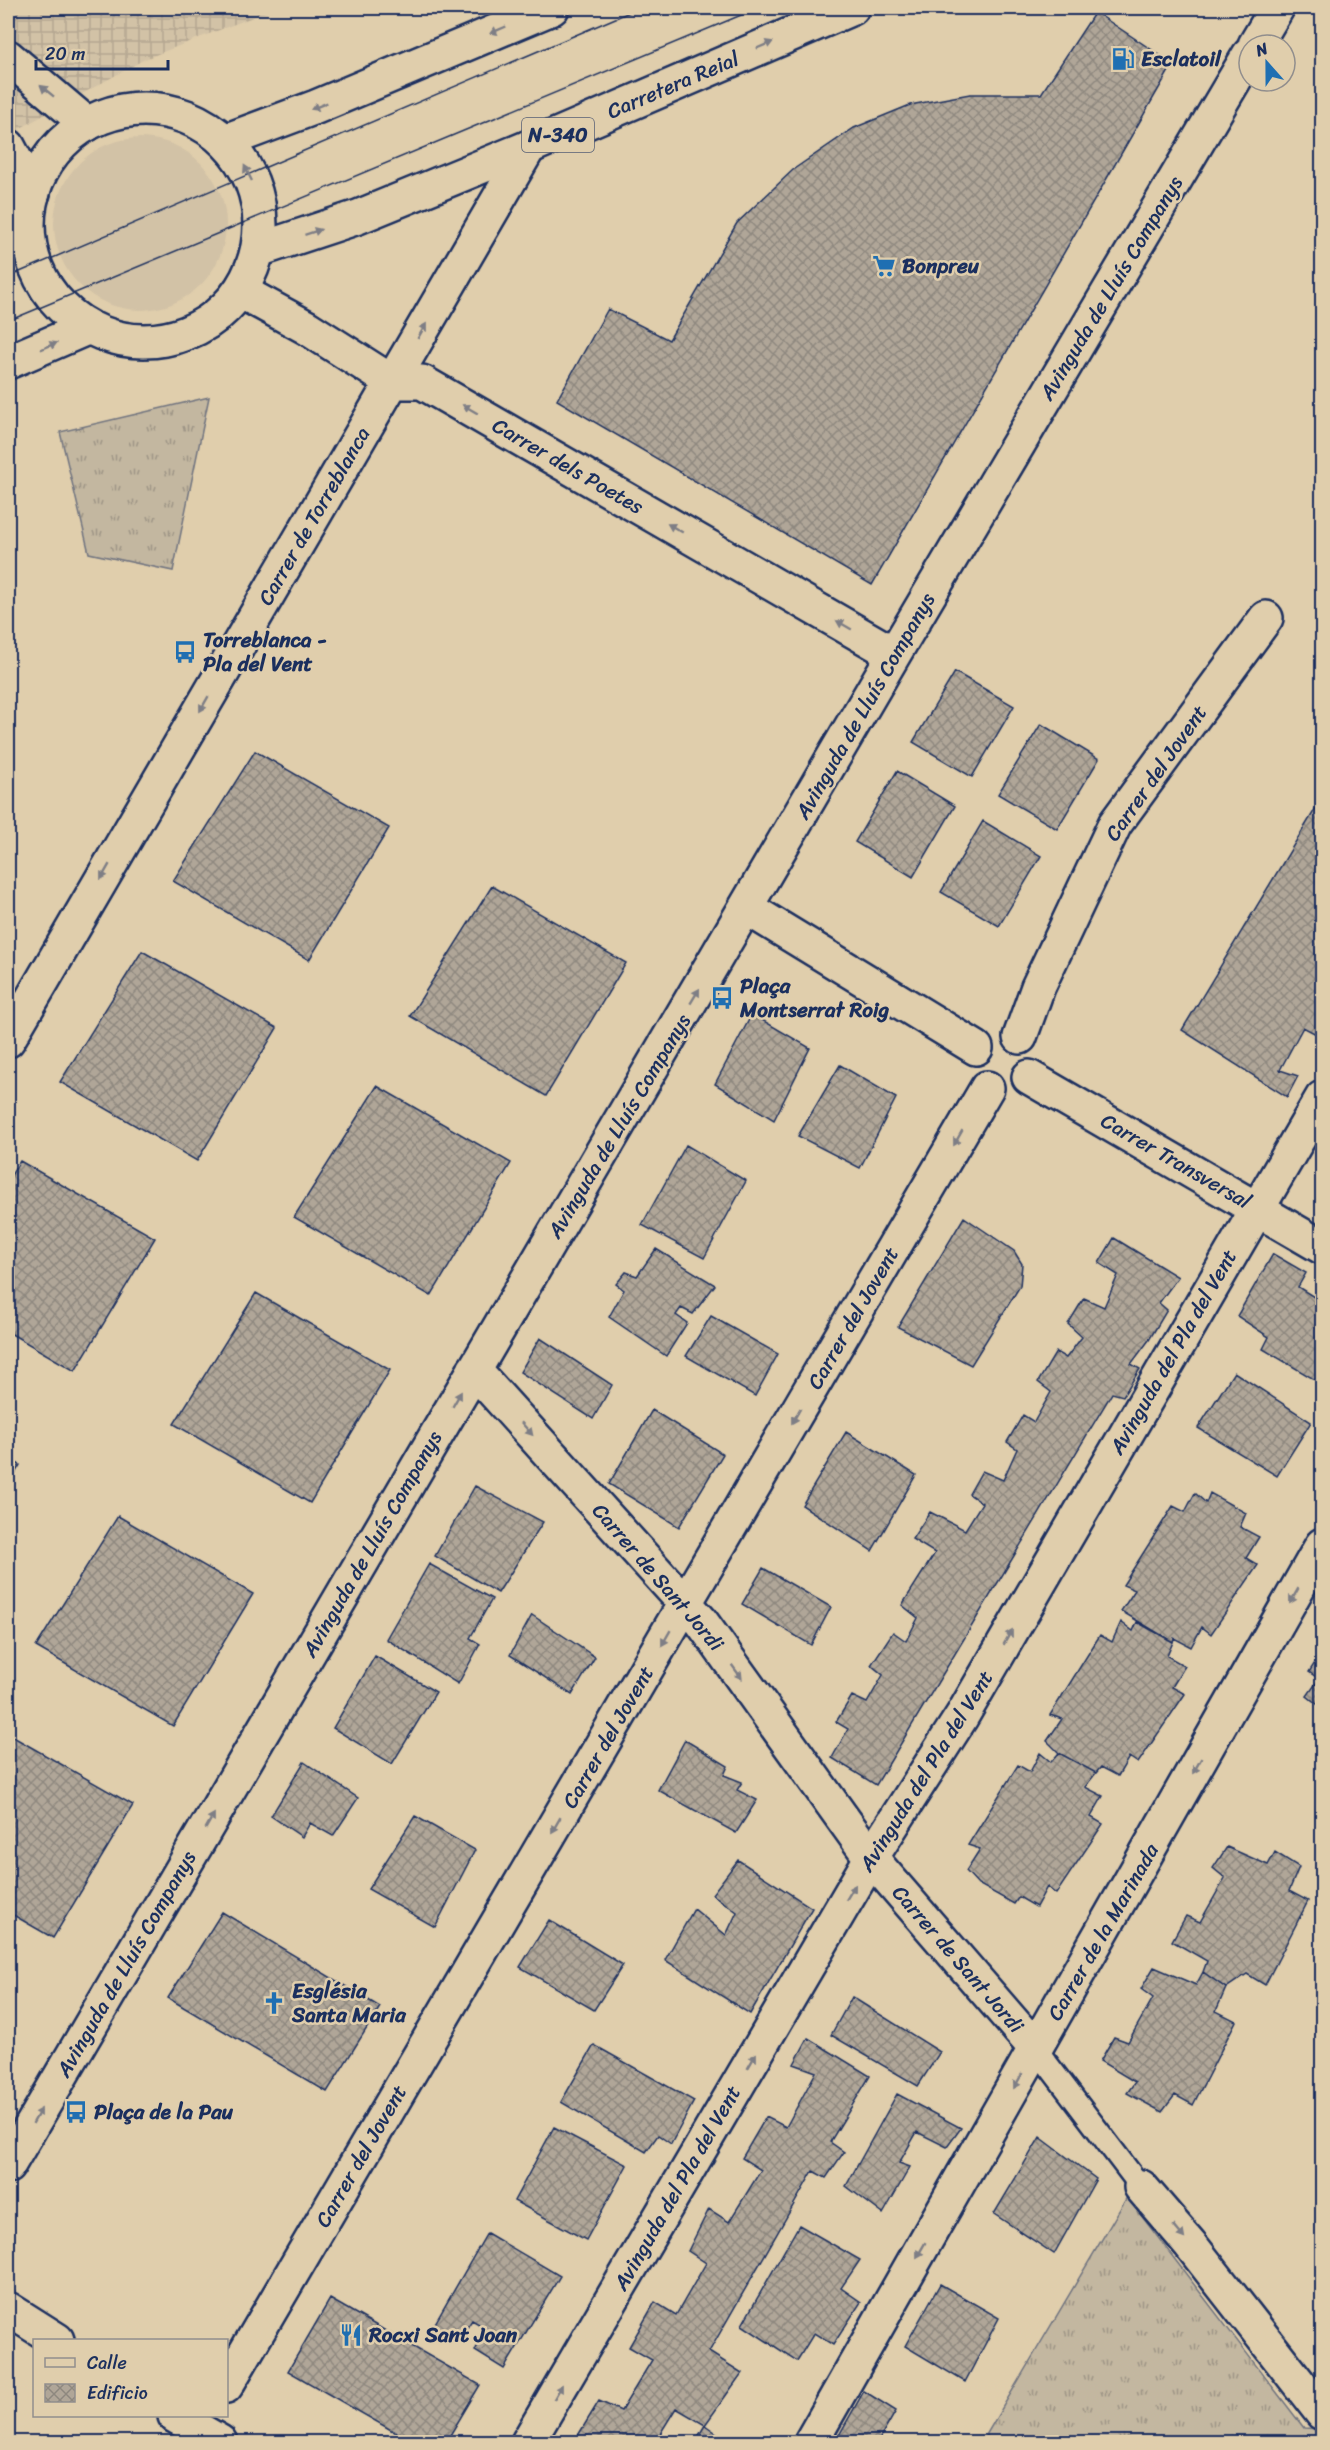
<svg xmlns="http://www.w3.org/2000/svg" width="1330" height="2450" font-family="Sriracha,sans-serif">
<style>
.built{fill:#d2c2a6}
.industrial{fill:url(#industrial-grid)}
.grass{fill:url(#grass-tufts);stroke:#6f737f;stroke-width:1.5}
.building{fill:url(#building-cross-hatch);stroke:#1b2f5e;stroke-width:1.5}
.lines{fill:none;stroke-linecap:round;stroke-linejoin:round}
.service-casing{stroke:#1b2f5e;stroke-width:26}
.minor-casing{stroke:#1b2f5e;stroke-width:38}
.primary-casing{stroke:#1b2f5e;stroke-width:38}
.service{stroke:#e0ceac;stroke-width:21}
.minor{stroke:#e0ceac;stroke-width:33}
.primary{stroke:#e0ceac;stroke-width:33}
.tram{stroke:#1b2f5e;stroke-width:1.5}
.oneway{fill:#7e7e85}
.labels{text-anchor:middle;stroke-width:5;stroke-linejoin:round;paint-order:stroke}
.shield{fill:#e0ceac;stroke:#565f75;stroke-width:1.5}
.shield-label{font-size:20px;font-weight:bold;fill:#1b2f5e}
.poi-label{font-size:21px;font-weight:bold;fill:#1b2f5e;stroke:#e0ceac;text-anchor:start}
.street-label{font-size:21px;fill:#1b2f5e;stroke:#e0ceac}
</style>
<defs>
<pattern id="industrial-grid" width="8" height="8" patternUnits="userSpaceOnUse" patternTransform="scale(1.5)"><rect width="8" height="8" fill="#d2c2a6"/><path d="M0 4h8M4 0v8" fill="none" stroke="#b4a791"/></pattern>
<pattern id="grass-tufts" width="24" height="20" patternUnits="userSpaceOnUse" patternTransform="scale(1.5)"><rect width="24" height="20" fill="#c3b7a0"/><path d="M3 7l-1-3M5 7V3M7 7l1-3M15 17l-1-3M17 17v-4M19 17l1-3" fill="none" stroke="#9e9586"/></pattern>
<pattern id="building-cross-hatch" width="8" height="8" patternUnits="userSpaceOnUse" patternTransform="scale(1.5)"><rect width="8" height="8" fill="#b0a698"/><path d="M0 0l8 8M0 8l8-8" fill="none" stroke="#8e887f"/></pattern>
</defs>
<rect width="100%" height="100%" fill="#e0ceac"/>
<filter id="ink" filterUnits="userSpaceOnUse"><feTurbulence type="fractalNoise" baseFrequency=".0167" numOctaves="2"/><feDisplacementMap in="SourceGraphic" scale="12" xChannelSelector="R" yChannelSelector="G"/><feConvolveMatrix kernelMatrix="1 2 1 2 8 2 1 2 1" color-interpolation-filters="sRGB"/></filter>
<g filter="url(#ink)">
<path class="built" d="M54 224a86 86 0 1 1 172 0a86 86 0 1 1-172 0Z"/>
<path class="industrial" d="M 8,8 L 276,8 L 145,59 L 8,135 Z"/>
<path class="grass" d="M 209,397 L 173,571 L 89,553 L 60,432 Z
M 1127,2197 L 1304,2428 L 1322,2429 L 1322,2442 L 982,2442 Z"/>
<path class="building" d="M 1095,12 L 1173,64 L 872,585 L 557,400 L 608,309 L 669,340 L 737,223 L 794,169 L 854,128 L 910,105 L 970,94 L 1041,94 Z
M 955,672 L 1014,706 L 972,777 L 913,742 Z
M 1041,724 L 1099,759 L 1057,829 L 998,794 Z
M 255,751 L 389,828 L 309,960 L 173,881 Z
M 897,771 L 955,806 L 913,877 L 855,842 Z
M 1322,798 L 1322,1037 L 1303,1027 L 1280,1070 L 1298,1076 L 1287,1097 L 1182,1030 Z
M 983,821 L 1041,856 L 999,926 L 941,892 Z
M 492,886 L 626,963 L 546,1096 L 410,1016 Z
M 142,951 L 277,1028 L 197,1161 L 60,1082 Z
M 752,1014 L 810,1048 L 774,1120 L 715,1084 Z
M 840,1065 L 896,1098 L 860,1168 L 798,1136 Z
M 377,1086 L 511,1163 L 431,1296 L 294,1217 Z
M 686,1145 L 746,1181 L 704,1258 L 642,1225 Z
M 20,1161 L 155,1238 L 75,1371 L 8,1332 L 8,1180 Z
M 964,1217 L 1014,1251 L 1022,1264 L 1020,1286 L 971,1365 L 898,1327 Z
M 1114,1238 L 1178,1277 L 1159,1303 L 1167,1310 L 1149,1340 L 1131,1364 L 1140,1369 L 1123,1396 L 1112,1393 L 876,1785 L 832,1758 L 848,1729 L 836,1722 L 852,1696 L 867,1703 L 883,1675 L 871,1665 L 893,1632 L 906,1641 L 918,1618 L 902,1605 L 935,1553 L 912,1539 L 930,1512 L 965,1530 L 982,1503 L 969,1494 L 982,1471 L 1003,1480 L 1017,1449 L 1007,1442 L 1023,1415 L 1034,1422 L 1051,1392 L 1038,1382 L 1056,1352 L 1066,1358 L 1082,1337 L 1068,1324 L 1084,1298 L 1104,1307 L 1118,1275 L 1099,1263 Z
M 656,1249 L 715,1285 L 693,1314 L 681,1308 L 676,1315 L 687,1323 L 666,1356 L 609,1317 L 624,1290 L 616,1284 L 626,1272 L 637,1276 Z
M 1273,1254 L 1306,1273 L 1298,1287 L 1322,1302 L 1322,1384 L 1263,1349 L 1269,1337 L 1237,1316 Z
M 256,1293 L 390,1370 L 310,1503 L 174,1424 Z
M 711,1316 L 778,1354 L 755,1396 L 686,1356 Z
M 540,1338 L 612,1385 L 593,1419 L 520,1372 Z
M 1234,1372 L 1311,1422 L 1277,1476 L 1198,1428 Z
M 652,1410 L 723,1454 L 679,1527 L 609,1484 Z
M 846,1432 L 916,1475 L 872,1551 L 802,1505 Z
M 8,1458 L 20,1465 L 8,1485 Z
M 475,1486 L 543,1522 L 498,1593 L 435,1556 Z
M 1195,1493 L 1206,1503 L 1210,1493 L 1246,1513 L 1240,1527 L 1259,1537 L 1246,1558 L 1258,1565 L 1211,1634 L 1202,1627 L 1191,1647 L 1174,1638 L 1173,1642 L 1121,1611 L 1135,1590 L 1123,1585 L 1173,1506 L 1185,1512 Z
M 118,1516 L 253,1594 L 173,1726 L 36,1647 Z
M 429,1564 L 492,1599 L 470,1638 L 480,1644 L 458,1684 L 386,1639 Z
M 763,1568 L 831,1607 L 811,1645 L 742,1604 Z
M 532,1615 L 595,1657 L 572,1695 L 510,1655 Z
M 1121,1622 L 1133,1631 L 1137,1622 L 1173,1642 L 1167,1656 L 1185,1666 L 1172,1687 L 1185,1694 L 1138,1763 L 1129,1757 L 1118,1776 L 1101,1767 L 1096,1773 L 1059,1753 L 1047,1741 L 1062,1719 L 1050,1715 L 1100,1635 L 1112,1642 Z
M 1322,1652 L 1322,1708 L 1307,1696 L 1319,1679 L 1309,1672 Z
M 375,1656 L 436,1692 L 392,1764 L 333,1728 Z
M 8,1734 L 133,1805 L 53,1938 L 8,1912 Z
M 685,1740 L 728,1766 L 724,1775 L 742,1782 L 737,1790 L 757,1800 L 736,1833 L 658,1790 Z
M 1040,1753 L 1051,1762 L 1059,1753 L 1096,1773 L 1085,1787 L 1103,1796 L 1091,1817 L 1103,1824 L 1056,1894 L 1047,1887 L 1036,1907 L 1019,1897 L 1014,1904 L 978,1884 L 966,1871 L 980,1849 L 968,1845 L 1018,1765 L 1030,1772 Z
M 304,1762 L 358,1798 L 333,1836 L 310,1823 L 302,1837 L 271,1816 Z
M 415,1816 L 475,1850 L 435,1927 L 368,1889 Z
M 1227,1847 L 1268,1865 L 1275,1852 L 1299,1867 L 1289,1891 L 1308,1901 L 1265,1985 L 1247,1974 L 1226,1988 L 1203,1972 L 1207,1961 L 1172,1941 L 1186,1916 L 1200,1922 L 1225,1878 L 1213,1868 Z
M 738,1860 L 812,1908 L 750,2014 L 665,1960 L 694,1909 L 726,1935 L 737,1912 L 712,1894 Z
M 222,1912 L 380,2007 L 327,2092 L 168,1998 Z
M 549,1920 L 623,1965 L 594,2010 L 520,1967 Z
M 1154,1967 L 1196,1985 L 1203,1972 L 1226,1988 L 1216,2011 L 1236,2021 L 1193,2105 L 1175,2095 L 1162,2112 L 1127,2093 L 1135,2082 L 1100,2061 L 1114,2037 L 1128,2042 L 1153,1998 L 1141,1989 Z
M 852,1997 L 940,2052 L 918,2086 L 831,2035 Z
M 808,2038 L 870,2076 L 830,2142 L 844,2152 L 826,2178 L 813,2171 L 709,2352 L 742,2373 L 705,2425 L 676,2408 L 655,2442 L 574,2442 L 599,2401 L 621,2411 L 652,2360 L 629,2347 L 655,2302 L 676,2315 L 706,2263 L 688,2251 L 709,2209 L 729,2222 L 761,2170 L 742,2158 L 766,2117 L 786,2127 L 816,2072 L 794,2064 Z
M 594,2045 L 694,2101 L 671,2144 L 658,2135 L 646,2152 L 561,2102 Z
M 897,2094 L 961,2128 L 947,2147 L 917,2132 L 899,2163 L 910,2167 L 883,2214 L 846,2186 Z
M 554,2127 L 627,2165 L 586,2240 L 514,2201 Z
M 1040,2137 L 1096,2179 L 1054,2254 L 994,2214 Z
M 799,2225 L 860,2260 L 841,2288 L 861,2302 L 833,2345 L 814,2333 L 797,2361 L 742,2325 Z
M 487,2233 L 560,2276 L 504,2369 L 475,2351 L 486,2328 L 472,2320 L 458,2341 L 433,2327 Z
M 940,2284 L 999,2318 L 965,2382 L 905,2346 Z
M 330,2299 L 480,2385 L 446,2442 L 412,2442 L 288,2371 Z
M 864,2391 L 896,2411 L 878,2442 L 843,2442 L 837,2439 Z
M 705,2425 L 729,2442 L 695,2442 Z"/>
<g class="lines">
<g class="service-casing">
<path id="service" d="M 1036,2049 L 1141,2187"/>
</g>
<g class="minor-casing">
<path id="minor" d="M 1255,45 L 1277,8
M 8,57 L 87,124
M 8,146 L 33,193
M 240,291 L 306,327 L 392,382 L 422,382 L 894,654
M 747,908 L 976,1048
M 1020,1037 L 1038,987 L 1115,824 L 1266,618
M 8,1040 L 529,147
M 1029,1077 L 1322,1247
M 474,1370 L 701,1621 L 871,1858 L 1036,2049
M 8,2166 L 894,654 L 1249,55
M 1141,2187 L 1190,2244 L 1322,2413
M 8,2309 L 57,2340
M 226,2386 L 987,1088
M 175,2416 L 220,2442
M 528,2442 L 871,1858 L 962,1716 L 1322,1098
M 811,2442 L 1322,1545"/>
</g>
<g class="primary-casing">
<path id="primary" d="M28 225a116 116 0 1 1 232 0a116 116 0 1 1-232 0Z
M 225,141 L 316,107 L 552,8
M 258,250 L 358,217 L 529,147 L 852,8
M 8,362 L 89,327"/>
</g>
<use href="#service" class="service"/>
<use href="#minor" class="minor"/>
<use href="#primary" class="primary"/>
<path class="tram" d="M 8,277 L 639,8
M 8,321 L 758,8"/>
</g>
<defs><path id="oneway-solid" d="M-6-.8H1V-3.2L6.5 0L1 3.2V.8H-6Z" transform="scale(1.5)"/></defs>
<g class="oneway">
<use href="#oneway-solid" transform="translate(498 30) rotate(157)"/>
<use href="#oneway-solid" transform="translate(765 45) rotate(-23)"/>
<use href="#oneway-solid" transform="translate(47 91) rotate(-141)"/>
<use href="#oneway-solid" transform="translate(319 106) rotate(158)"/>
<use href="#oneway-solid" transform="translate(248 173) rotate(-116)"/>
<use href="#oneway-solid" transform="translate(313 232) rotate(-18)"/>
<use href="#oneway-solid" transform="translate(422 331) rotate(-60)"/>
<use href="#oneway-solid" transform="translate(49 346) rotate(-23)"/>
<use href="#oneway-solid" transform="translate(470 409) rotate(-150)"/>
<use href="#oneway-solid" transform="translate(675 528) rotate(-150)"/>
<use href="#oneway-solid" transform="translate(844 625) rotate(-150)"/>
<use href="#oneway-solid" transform="translate(204 704) rotate(120)"/>
<use href="#oneway-solid" transform="translate(105 872) rotate(120)"/>
<use href="#oneway-solid" transform="translate(695 996) rotate(-59)"/>
<use href="#oneway-solid" transform="translate(958 1138) rotate(120)"/>
<use href="#oneway-solid" transform="translate(457 1399) rotate(-60)"/>
<use href="#oneway-solid" transform="translate(796 1416) rotate(120)"/>
<use href="#oneway-solid" transform="translate(527 1429) rotate(48)"/>
<use href="#oneway-solid" transform="translate(1294 1596) rotate(120)"/>
<use href="#oneway-solid" transform="translate(1008 1637) rotate(-60)"/>
<use href="#oneway-solid" transform="translate(666 1638) rotate(120)"/>
<use href="#oneway-solid" transform="translate(737 1672) rotate(54)"/>
<use href="#oneway-solid" transform="translate(1197 1766) rotate(120)"/>
<use href="#oneway-solid" transform="translate(210 1821) rotate(-60)"/>
<use href="#oneway-solid" transform="translate(556 1825) rotate(120)"/>
<use href="#oneway-solid" transform="translate(851 1892) rotate(-59)"/>
<use href="#oneway-solid" transform="translate(752 2061) rotate(-60)"/>
<use href="#oneway-solid" transform="translate(1018 2081) rotate(120)"/>
<use href="#oneway-solid" transform="translate(37 2116) rotate(-60)"/>
<use href="#oneway-solid" transform="translate(1179 2232) rotate(50)"/>
<use href="#oneway-solid" transform="translate(921 2250) rotate(120)"/>
<use href="#oneway-solid" transform="translate(558 2392) rotate(-60)"/>
</g>
</g>
<defs>
<g id="fuel-bare" transform="scale(1.8)"><path d="M-5.5-6h7V0h2V4h1.3V-2.5L3-4.5l.8-.8L6-3V5H2.5V1h-1V6h-7ZM-4.2-4.7v3.2H.2V-4.7Z" fill="#1f6fb2" stroke="#e0ceac" stroke-width="2.5" paint-order="stroke"/></g>
<g id="supermarket-bare" transform="scale(1.8)"><path d="M-6-5.5h2.5l.6 2H6L4.5 2H-2.5L-4.4-4H-6ZM-1.5 3.2a1.3 1.3 0 1 0 .1 0ZM3 3.2a1.3 1.3 0 1 0 .1 0Z" fill="#1f6fb2" stroke="#e0ceac" stroke-width="2.5" paint-order="stroke"/></g>
<g id="bus-bare" transform="scale(1.8)"><path d="M-5-6H5V4H4V6H2V4H-2V6H-4V4H-5ZM-3.5-4V0h7V-4ZM-3.5 1.2v1.5H-2V1.2ZM2 1.2v1.5H3.5V1.2Z" fill="#1f6fb2" stroke="#e0ceac" stroke-width="2.5" paint-order="stroke"/></g>
<g id="church-bare" transform="scale(1.8)"><path d="M-1.2-6h2.4v3.5h3.3v2.4h-3.3V6h-2.4V-.1h-3.3v-2.4h3.3Z" fill="#1f6fb2" stroke="#e0ceac" stroke-width="2.5" paint-order="stroke"/></g>
<g id="restaurant-bare" transform="scale(1.8)"><path d="M-5-6h1v4h1v-4h1v4h1v-4h1v5L-1.5 .5V6h-2V.5L-5-1ZM5-6V6H3V1.5H1.5Q1.5-4 5-6Z" fill="#1f6fb2" stroke="#e0ceac" stroke-width="2.5" paint-order="stroke"/></g>
</defs>
<g fill-rule="evenodd">
<use href="#fuel-bare" x="1123" y="59"/>
<use href="#supermarket-bare" x="884" y="266"/>
<use href="#bus-bare" x="185" y="652"/>
<use href="#bus-bare" x="722" y="998"/>
<use href="#church-bare" x="274" y="2003"/>
<use href="#bus-bare" x="76" y="2112"/>
<use href="#restaurant-bare" x="351" y="2335"/>
</g>
<g class="labels">
<rect class="shield" x="522" y="118" width="72" height="34" rx="4.5"/>
<g class="shield-label">
<text x="558" y="142">N-340</text>
</g>
<g class="poi-label">
<text x="1141" y="66">Esclatoil</text>
<text x="902" y="273">Bonpreu</text>
<text x="203" y="647">Torreblanca -<tspan x="203" dy="24">Pla del Vent</tspan></text>
<text x="740" y="993">Plaça<tspan x="740" dy="24">Montserrat Roig</tspan></text>
<text x="292" y="1998">Església<tspan x="292" dy="24">Santa Maria</tspan></text>
<text x="94" y="2119">Plaça de la Pau</text>
<text x="369" y="2342">Rocxi Sant Joan</text>
</g>
<g class="street-label">
<text transform="translate(673 85) rotate(-23)" y="7">Carretera Reial</text>
<text transform="translate(1111 288) rotate(-59)" y="7">Avinguda de Lluís Companys</text>
<text transform="translate(568 466) rotate(30)" y="7">Carrer dels Poetes</text>
<text transform="translate(314 516) rotate(-60)" y="7">Carrer de Torreblanca</text>
<text transform="translate(865 706) rotate(-60)" y="7">Avinguda de Lluís Companys</text>
<text transform="translate(1156 773) rotate(-55)" y="7">Carrer del Jovent</text>
<text transform="translate(619 1126) rotate(-59)" y="7">Avinguda de Lluís Companys</text>
<text transform="translate(1176 1161) rotate(30)" y="7">Carrer Transversal</text>
<text transform="translate(853 1318) rotate(-60)" y="7">Carrer del Jovent</text>
<text transform="translate(1173 1352) rotate(-60)" y="7">Avinguda del Pla del Vent</text>
<text transform="translate(372 1544) rotate(-60)" y="7">Avinguda de Lluís Companys</text>
<text transform="translate(658 1577) rotate(49)" y="7">Carrer de Sant Jordi</text>
<text transform="translate(608 1737) rotate(-60)" y="7">Carrer del Jovent</text>
<text transform="translate(926 1771) rotate(-58)" y="7">Avinguda del Pla del Vent</text>
<text transform="translate(1103 1932) rotate(-60)" y="7">Carrer de la Marinada</text>
<text transform="translate(958 1959) rotate(49)" y="7">Carrer de Sant Jordi</text>
<text transform="translate(126 1964) rotate(-60)" y="7">Avinguda de Lluís Companys</text>
<text transform="translate(361 2156) rotate(-60)" y="7">Carrer del Jovent</text>
<text transform="translate(677 2188) rotate(-60)" y="7">Avinguda del Pla del Vent</text>
</g>
</g>
<rect width="1330" height="2450" fill="none" stroke="#e0ceac" stroke-width="30"/>
<rect x="15" y="15" width="1300" height="2420" fill="none" stroke="#1b2f5e" stroke-width="2" filter="url(#ink)"/>
<rect x="33" y="2339" width="195" height="78" fill="#e0ceac" stroke="#918e8d" stroke-width="1.5"/>
<rect x="45" y="2358" width="30" height="9" fill="#e0ceac" stroke="#918e8d" stroke-width="1.5"/>
<text x="87" y="2369" font-size="18" fill="#1b2f5e">Calle</text>
<rect x="45" y="2384" width="30" height="18" fill="url(#building-cross-hatch)" stroke="#918e8d" stroke-width="1.5"/>
<text x="87" y="2399" font-size="18" fill="#1b2f5e">Edificio</text>
<g transform="translate(1267 63) rotate(339)"><circle r="28" fill="#e0ceac" stroke="#918e8d" stroke-width="1.5"/>
<path d="M0-4.5L10 22L0 15L-10 22Z" fill="#1f6fb2"/>
<text y="-9" font-size="16" font-weight="bold" text-anchor="middle" fill="#1b2f5e">N</text>
</g>
<path d="M36 60v9h132v-9" fill="none" stroke="#1b2f5e" stroke-width="3"/>
<text x="45" y="60" font-size="18" fill="#1b2f5e" stroke="#e0ceac" stroke-width="4.5" paint-order="stroke">20 m</text>
</svg>
